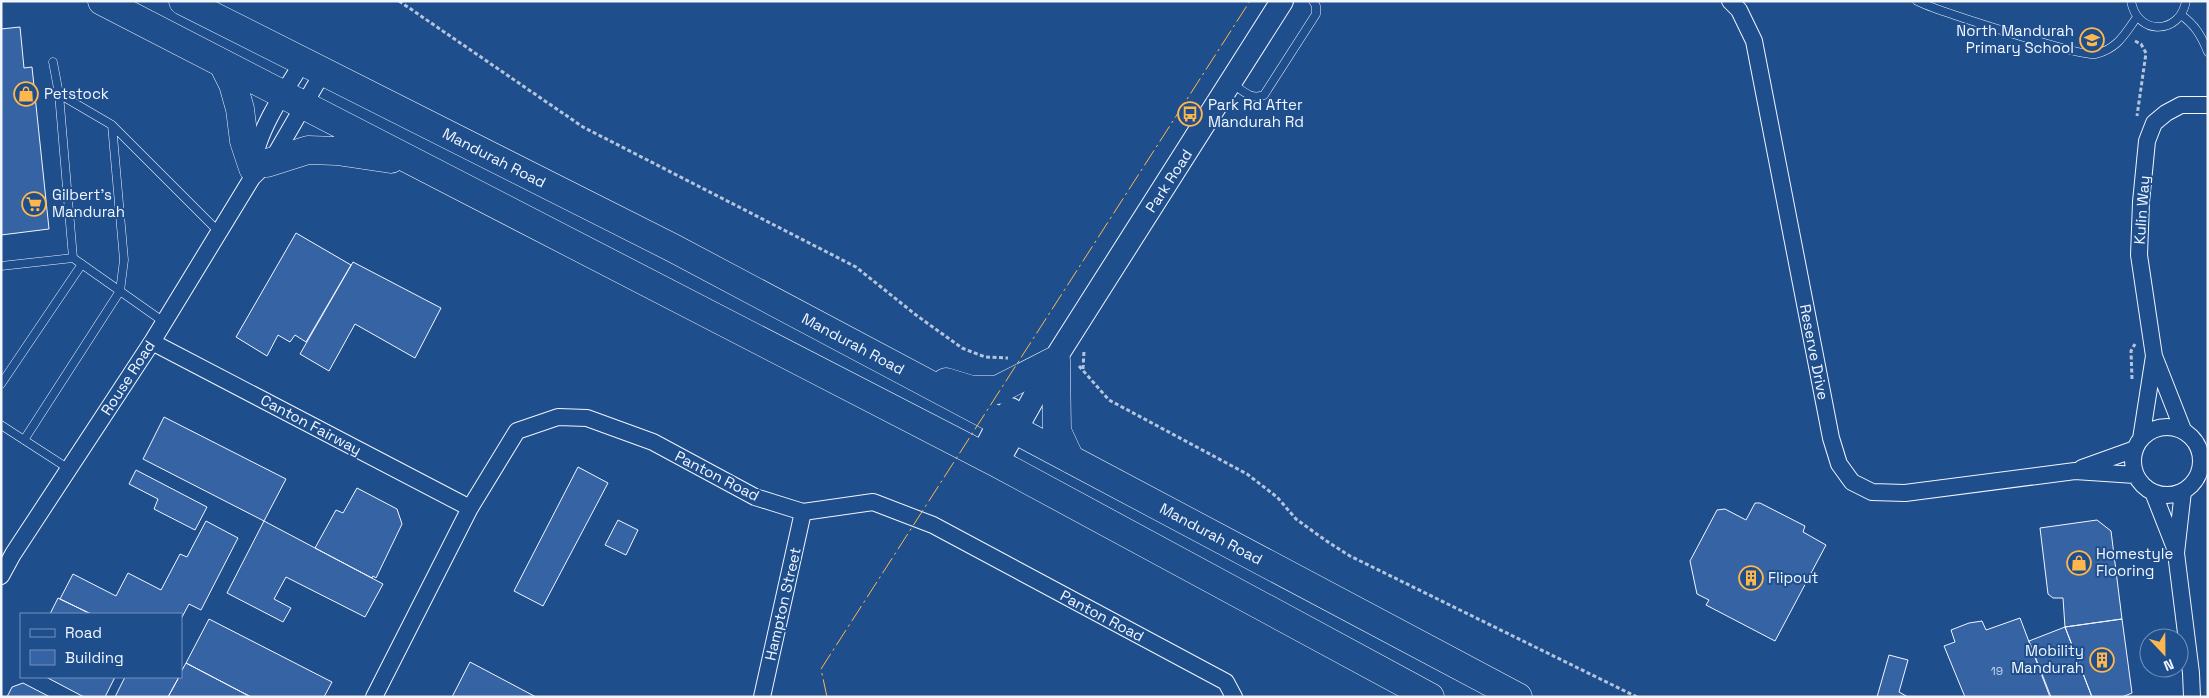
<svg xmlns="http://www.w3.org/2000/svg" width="2209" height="698" font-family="'Space Grotesk',sans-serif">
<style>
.building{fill:#3563a3;stroke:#f2f6ff}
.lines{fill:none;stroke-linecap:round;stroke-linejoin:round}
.lane-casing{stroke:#f2f6ff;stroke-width:9}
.street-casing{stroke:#f2f6ff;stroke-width:18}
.secondary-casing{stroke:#f2f6ff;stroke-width:24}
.highway-casing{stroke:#f2f6ff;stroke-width:29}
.path{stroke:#b3c4dc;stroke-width:3;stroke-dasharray:4 2.5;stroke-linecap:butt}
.lane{stroke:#1f4e8c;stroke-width:8}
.street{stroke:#1f4e8c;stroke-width:16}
.secondary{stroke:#1f4e8c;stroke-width:22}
.highway{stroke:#1f4e8c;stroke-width:28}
.power{stroke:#ffb74d;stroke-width:1;stroke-dasharray:18 4 2.5 4;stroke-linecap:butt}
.labels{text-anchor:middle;stroke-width:4;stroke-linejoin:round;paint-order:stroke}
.number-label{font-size:12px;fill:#c3d1e8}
.poi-label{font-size:15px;fill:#f2f6ff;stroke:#1f4e8c;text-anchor:start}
.street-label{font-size:15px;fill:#f2f6ff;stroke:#1f4e8c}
</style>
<rect width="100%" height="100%" fill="#1f4e8c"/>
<path class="building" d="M 20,27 L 24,68 L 32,67 L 49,229 L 1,235 L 1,29 Z
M 296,233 L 351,265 L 306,342 L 295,335 L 290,342 L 278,335 L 267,356 L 236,337 Z
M 353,262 L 441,308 L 415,358 L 355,324 L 329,371 L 300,354 Z
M 164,417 L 286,479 L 264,521 L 143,459 Z
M 578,467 L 608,483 L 543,606 L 514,591 Z
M 136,470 L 207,507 L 195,530 L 154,509 L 158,499 L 129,484 Z
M 357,488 L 397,509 L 402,524 L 376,578 L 373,576 L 372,578 L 315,548 L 336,510 L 343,513 Z
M 1755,503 L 1760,503 L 1805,526 L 1803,532 L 1826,545 L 1775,641 L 1706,605 L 1709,600 L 1697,594 L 1690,561 L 1717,510 L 1725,509 L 1746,520 Z
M 618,520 L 638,530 L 626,555 L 605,545 Z
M 2097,520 L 2111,531 L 2122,619 L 2065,627 L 2063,598 L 2053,598 L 2048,594 L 2040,528 Z
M 206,521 L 238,538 L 201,610 L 189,604 L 181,619 L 181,614 L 91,614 L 60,599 L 73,574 L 116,596 L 128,573 L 161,590 L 180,554 L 187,557 Z
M 264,521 L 383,584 L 365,617 L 286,577 L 274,599 L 291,608 L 283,622 L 227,593 Z
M 58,598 L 60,599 L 91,614 L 50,614 Z
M 2020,618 L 2050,697 L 1965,697 L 1944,646 L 1955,642 L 1951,630 L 1969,623 L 1982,621 L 1986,630 Z
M 209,619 L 332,682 L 324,697 L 251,697 L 186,663 Z
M 2122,619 L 2132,693 L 2122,697 L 2092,697 L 2065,627 Z
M 2065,627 L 2092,697 L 2051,697 L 2029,641 Z
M 1889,655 L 1908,660 L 1899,692 L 1908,697 L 1877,697 Z
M 470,662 L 536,697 L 452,697 Z
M 186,663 L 251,697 L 168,697 L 179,677 L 181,677 L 181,672 Z
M 46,677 L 115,677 L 105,697 L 84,697 Z
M 125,677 L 179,677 L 168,697 L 115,697 Z
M 23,683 L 50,697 L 7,697 L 12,687 Z"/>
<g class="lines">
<g class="lane-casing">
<path id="lane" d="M 1917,1 C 1935,10 2083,58 2096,54 C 2118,48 2124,35 2137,17
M 2131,1 C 2137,36 2180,35 2186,1
M 2181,15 C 2195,25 2201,35 2208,52
M 53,62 L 59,94
M 1233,84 C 1243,91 1251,100 1264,95 L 1316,14 L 1316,6 L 1313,1
M 112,125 L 219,232
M 1,266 L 73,258 L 164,322
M 1,384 L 82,264
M 1,425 L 69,469
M 24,440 L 120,291 L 124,260 L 112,125 L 59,94 L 73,258"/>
</g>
<g class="street-casing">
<path id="street" d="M 1730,1 L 1739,10 L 1754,41 L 1831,438 L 1839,464 L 1852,482 L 1872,492 L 1905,493 L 2075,471 L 2135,475
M 254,163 C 257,131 286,89 303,62
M 152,342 L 470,508
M2133 461a34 34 0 1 1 68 0a34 34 0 1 1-68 0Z
M 2183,430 L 2154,356 L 2139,255 L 2141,202 L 2147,141 L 2154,123 L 2166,113 L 2181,105 L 2208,105
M 2141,439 L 2154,356
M 2082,468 L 2135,449
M 2183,491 L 2176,553 L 2191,673 L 2192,697
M 2153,492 L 2175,548
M 1,576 L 13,554 L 152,342 L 252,178 L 275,155 L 323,72
M 374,697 L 470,508 L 517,431 L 558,417 L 587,418 L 653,442 L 755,497 L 803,512 L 873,502 L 933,525 L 1226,682 L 1234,697
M 762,697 L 803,512"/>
</g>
<g class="secondary-casing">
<path id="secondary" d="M 982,455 L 999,422 L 1011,409
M 997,463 L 1060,351 L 1282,1"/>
</g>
<g class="highway-casing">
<path id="highway" d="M 102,1 L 997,463 L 1430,697
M 183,1 L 673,248 L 1518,697
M 223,64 L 233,84 L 240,109 L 244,141 L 253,168
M 267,163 L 308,150 L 337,151 L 391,159
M 946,382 L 972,390 L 997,390 L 1056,360 L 1057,431 L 1070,459"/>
</g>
<path class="path" d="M 399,1 L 583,127 L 856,267 L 916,315 L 962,348 L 985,357 L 1008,358
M 2135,41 L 2141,44 L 2146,53 L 2137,116
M 1079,366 L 1109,400 L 1247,474 L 1277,497 L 1296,519 L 1325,540 L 1350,556 L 1637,697
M 1083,369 L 1084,351
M 2132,379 L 2131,351 L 2135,344"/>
<use href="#lane" class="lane"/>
<use href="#street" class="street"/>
<use href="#secondary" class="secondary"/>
<use href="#highway" class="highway"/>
<path class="power" d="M 827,697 L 821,669 L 1250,1"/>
</g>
<defs>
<g id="school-ring" transform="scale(1.25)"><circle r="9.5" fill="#1f4e8c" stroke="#ffb74d" stroke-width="1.5"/><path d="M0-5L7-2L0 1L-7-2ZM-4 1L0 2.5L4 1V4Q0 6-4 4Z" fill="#ffb74d"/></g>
<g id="shop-ring" transform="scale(1.25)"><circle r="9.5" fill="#1f4e8c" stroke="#ffb74d" stroke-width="1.5"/><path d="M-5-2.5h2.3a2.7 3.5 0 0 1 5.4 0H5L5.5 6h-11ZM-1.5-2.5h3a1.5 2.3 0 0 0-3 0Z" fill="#ffb74d"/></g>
<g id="bus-ring" transform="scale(1.25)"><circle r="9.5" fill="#1f4e8c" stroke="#ffb74d" stroke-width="1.5"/><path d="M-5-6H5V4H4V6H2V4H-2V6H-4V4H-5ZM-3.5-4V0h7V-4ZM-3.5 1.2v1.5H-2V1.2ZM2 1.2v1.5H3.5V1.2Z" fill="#ffb74d"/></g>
<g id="supermarket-ring" transform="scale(1.25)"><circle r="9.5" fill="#1f4e8c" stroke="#ffb74d" stroke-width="1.5"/><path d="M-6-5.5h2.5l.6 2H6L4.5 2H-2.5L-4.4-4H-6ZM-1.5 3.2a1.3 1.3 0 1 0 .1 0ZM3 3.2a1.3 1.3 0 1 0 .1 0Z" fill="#ffb74d"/></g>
<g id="building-ring" transform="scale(1.25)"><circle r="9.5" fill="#1f4e8c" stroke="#ffb74d" stroke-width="1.5"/><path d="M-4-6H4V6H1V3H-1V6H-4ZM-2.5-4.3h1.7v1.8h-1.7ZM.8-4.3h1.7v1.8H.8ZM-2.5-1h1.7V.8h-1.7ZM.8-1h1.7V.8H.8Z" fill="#ffb74d"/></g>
</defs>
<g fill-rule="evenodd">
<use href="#school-ring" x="2092" y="40"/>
<use href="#shop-ring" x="26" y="94"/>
<use href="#bus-ring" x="1190" y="114"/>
<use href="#supermarket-ring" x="34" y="204"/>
<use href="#shop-ring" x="2079" y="563"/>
<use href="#building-ring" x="1751" y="578"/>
<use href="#building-ring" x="2102" y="660"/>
</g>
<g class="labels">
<g class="number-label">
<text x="1997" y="675">19</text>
</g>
<g class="poi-label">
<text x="2074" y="36" text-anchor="end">North Mandurah<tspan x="2074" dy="17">Primary School</tspan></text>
<text x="44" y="99">Petstock</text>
<text x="1208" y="110">Park Rd After<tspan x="1208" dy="17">Mandurah Rd</tspan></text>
<text x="52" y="200">Gilbert's<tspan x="52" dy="17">Mandurah</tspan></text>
<text x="2096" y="559">Homestyle<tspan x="2096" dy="17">Flooring</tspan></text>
<text x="1768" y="583">Flipout</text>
<text x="2084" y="656" text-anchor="end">Mobility<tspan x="2084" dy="17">Mandurah</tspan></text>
</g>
<g class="street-label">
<text transform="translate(494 158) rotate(27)" y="5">Mandurah Road</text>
<text transform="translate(1169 181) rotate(-57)" y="5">Park Road</text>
<text transform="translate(2142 210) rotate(-86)" y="5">Kulin Way</text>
<text transform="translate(853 344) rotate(28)" y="5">Mandurah Road</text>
<text transform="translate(1814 352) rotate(79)" y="5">Reserve Drive</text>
<text transform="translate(128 378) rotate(-57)" y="5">Rouse Road</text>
<text transform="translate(311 425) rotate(28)" y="5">Canton Fairway</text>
<text transform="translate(717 476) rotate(27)" y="5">Panton Road</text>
<text transform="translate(1211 534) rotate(28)" y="5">Mandurah Road</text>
<text transform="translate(783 604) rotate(-77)" y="5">Hampton Street</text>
<text transform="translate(1102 616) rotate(28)" y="5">Panton Road</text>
</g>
</g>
<rect width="2209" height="698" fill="none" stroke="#f2f6ff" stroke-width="5"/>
<rect x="20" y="613" width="162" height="65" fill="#1f4e8c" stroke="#7391ba"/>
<rect x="30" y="629" width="25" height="8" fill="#1f4e8c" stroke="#7391ba"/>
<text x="65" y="638" font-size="15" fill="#f2f6ff">Road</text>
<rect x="30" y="650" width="25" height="15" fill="#3563a3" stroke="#7391ba"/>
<text x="65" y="663" font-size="15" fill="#f2f6ff">Building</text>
<g transform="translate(2164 653) rotate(158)"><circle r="24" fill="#1f4e8c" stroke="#7391ba"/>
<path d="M0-4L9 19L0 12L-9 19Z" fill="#ffb74d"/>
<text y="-8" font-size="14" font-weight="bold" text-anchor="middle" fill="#f2f6ff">N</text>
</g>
</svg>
